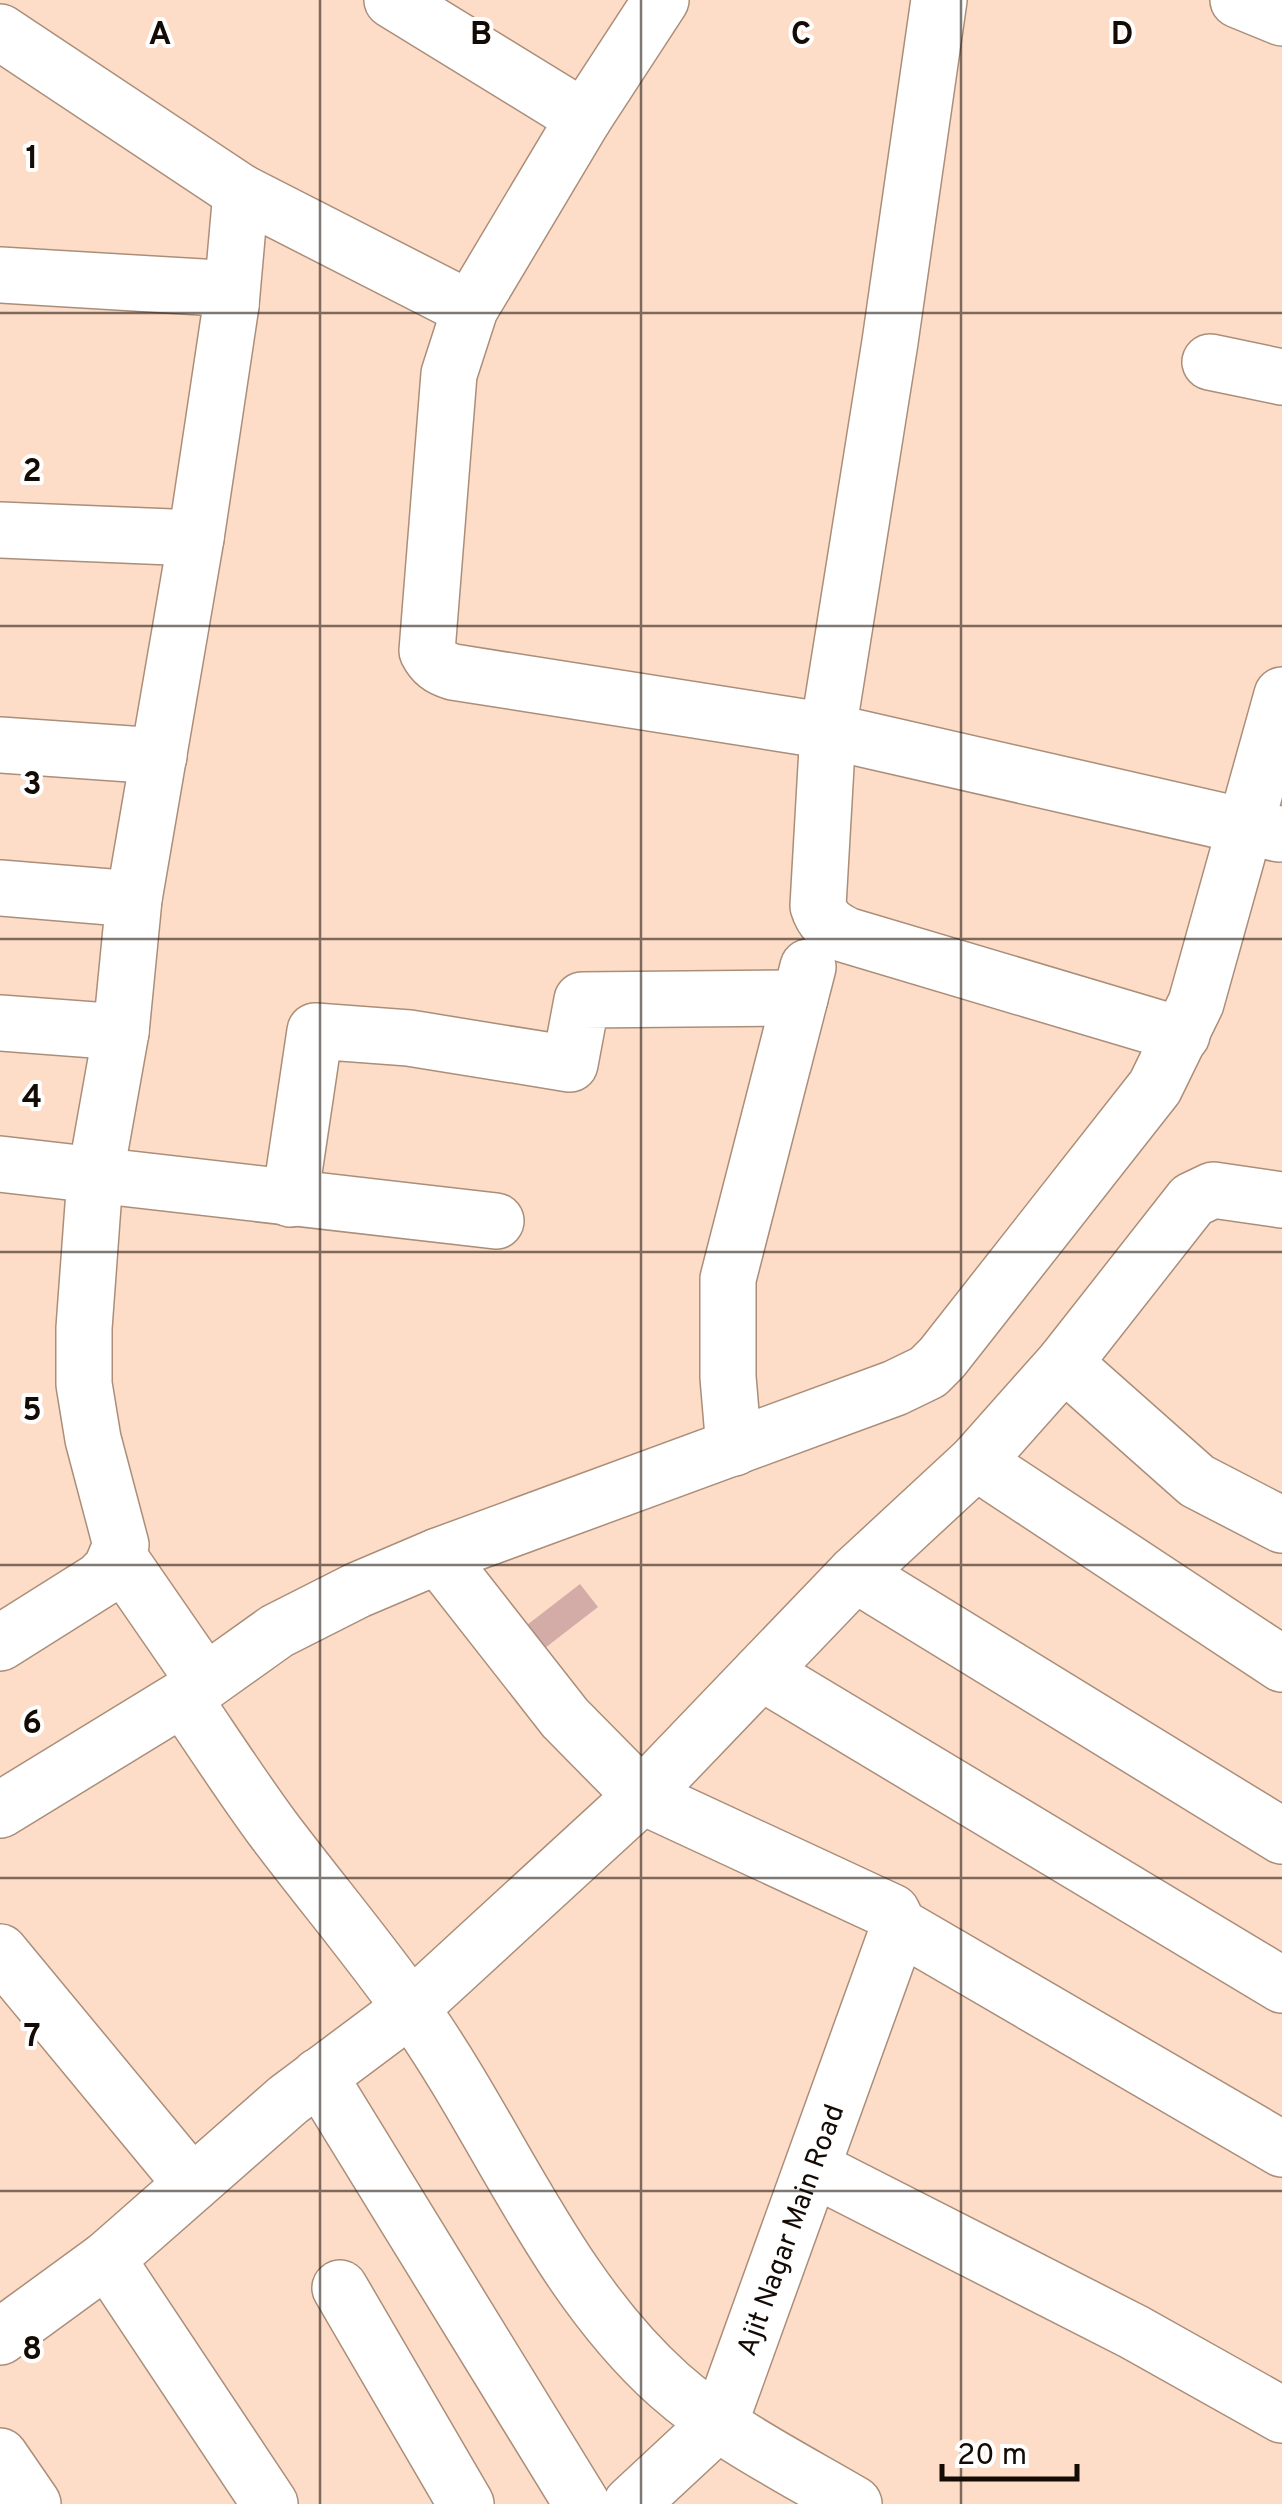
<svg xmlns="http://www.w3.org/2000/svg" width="1282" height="2504" font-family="Overpass,sans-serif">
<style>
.building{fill:#d3aca8}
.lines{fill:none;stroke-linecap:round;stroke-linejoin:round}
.minor-casing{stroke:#ab8e7a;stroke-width:58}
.minor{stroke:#fff;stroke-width:55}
.grid{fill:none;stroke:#150b05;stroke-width:2.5;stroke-opacity:0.55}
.labels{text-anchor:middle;stroke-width:8;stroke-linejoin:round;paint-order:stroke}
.street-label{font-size:28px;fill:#150b05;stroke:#fff}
.grid-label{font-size:32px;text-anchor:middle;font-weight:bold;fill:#150b05;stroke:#fff;stroke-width:8;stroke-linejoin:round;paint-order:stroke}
</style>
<rect width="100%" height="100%" fill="#fdddc7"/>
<path class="building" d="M 580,1584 L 598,1607 L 545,1648 L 527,1625 Z"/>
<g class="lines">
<g class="minor-casing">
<g id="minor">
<path d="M 392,0 L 584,118"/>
<path d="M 661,0 L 584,118 L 470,309 L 449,374 L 427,651 C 433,663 440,668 453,672 L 828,731 L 1279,834"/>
<path d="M 939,0 L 890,342 L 828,731 L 818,906 C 823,922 831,927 846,935 L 1182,1035"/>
<path d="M 1238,0 L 1282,18"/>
<path d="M 0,32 L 241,192 L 470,309"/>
<path d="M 0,275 L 219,288 L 230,296 L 231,305 L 196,538 L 134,899 L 121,1032 L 95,1178 L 84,1328 L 84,1384 L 93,1439 L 121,1545 L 111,1569 L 100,1580 L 0,1643"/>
<path d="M 231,305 L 241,192"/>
<path d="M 1210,362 L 1282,377"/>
<path d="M 0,530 L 196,538"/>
<path d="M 0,745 L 159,756"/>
<path d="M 0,888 L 134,899"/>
<path d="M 0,1023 L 121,1032"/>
<path d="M 0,1164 L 496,1221"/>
<path d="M 290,1199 L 315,1031 L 409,1038 L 570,1064 L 582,1000 L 800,998"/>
<path d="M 1064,1363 L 1197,1481 L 1282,1525"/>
<path d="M 734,1448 L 728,1377 L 728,1279 L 808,967"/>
<path d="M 976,1462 L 1282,1664"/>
<path d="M 118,1556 L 205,1682"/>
<path d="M 438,1556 L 565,1718 L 642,1796 L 892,1912 L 899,1926 L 1282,2149"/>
<path d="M 855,1574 L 1282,1836"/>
<path d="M 761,1672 L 1282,1985"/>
<path d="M 183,1698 C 213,1742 242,1787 273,1829 C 319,1890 368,1948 412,2010 C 499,2132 555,2283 669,2385 C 724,2434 791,2467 854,2504"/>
<path d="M 0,1810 L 183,1698 L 277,1631 L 358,1590 L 438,1556 L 895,1388 L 928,1372 L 942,1358 L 1155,1087 L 1196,1003 L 1282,695"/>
<path d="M 0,1952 L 192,2184"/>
<path d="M 319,2076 L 582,2504"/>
<path d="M 814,2169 L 1134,2332 L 1282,2415"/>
<path d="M 107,2259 L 270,2504"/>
<path d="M 340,2288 L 466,2504"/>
<path d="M 0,2337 L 107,2259 L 288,2100 L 411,2008 L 642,1796 L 855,1574 L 976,1462 L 1064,1363 L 1192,1200 L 1213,1190 L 1282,1200"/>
<path d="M 0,2456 L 33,2504"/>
<path id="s1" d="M 631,2504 L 717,2424 L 723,2414 L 899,1926"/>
</g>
</g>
<use href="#minor" class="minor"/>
</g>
<path class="grid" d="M 320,0 L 320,2504M 641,0 L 641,2504M 961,0 L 961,2504M 0,313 L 1282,313M 0,626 L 1282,626M 0,939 L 1282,939M 0,1252 L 1282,1252M 0,1565 L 1282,1565M 0,1878 L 1282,1878M 0,2191 L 1282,2191"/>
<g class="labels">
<g class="street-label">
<text dy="10" stroke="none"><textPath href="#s1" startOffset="325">Ajit Nagar Main Road</textPath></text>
</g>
</g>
<g class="grid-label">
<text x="160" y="44">A</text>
<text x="481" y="44">B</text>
<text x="801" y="44">C</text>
<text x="1122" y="44">D</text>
<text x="32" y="168">1</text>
<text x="32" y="481">2</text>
<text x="32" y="794">3</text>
<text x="32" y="1107">4</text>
<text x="32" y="1420">5</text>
<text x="32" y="1733">6</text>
<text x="32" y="2046">7</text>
<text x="32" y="2359">8</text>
</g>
<path d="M942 2464v15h135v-15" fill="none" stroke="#150b05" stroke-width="5"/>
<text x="957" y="2464" font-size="30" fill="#150b05" stroke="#ffffff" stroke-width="8" paint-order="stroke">20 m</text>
</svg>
